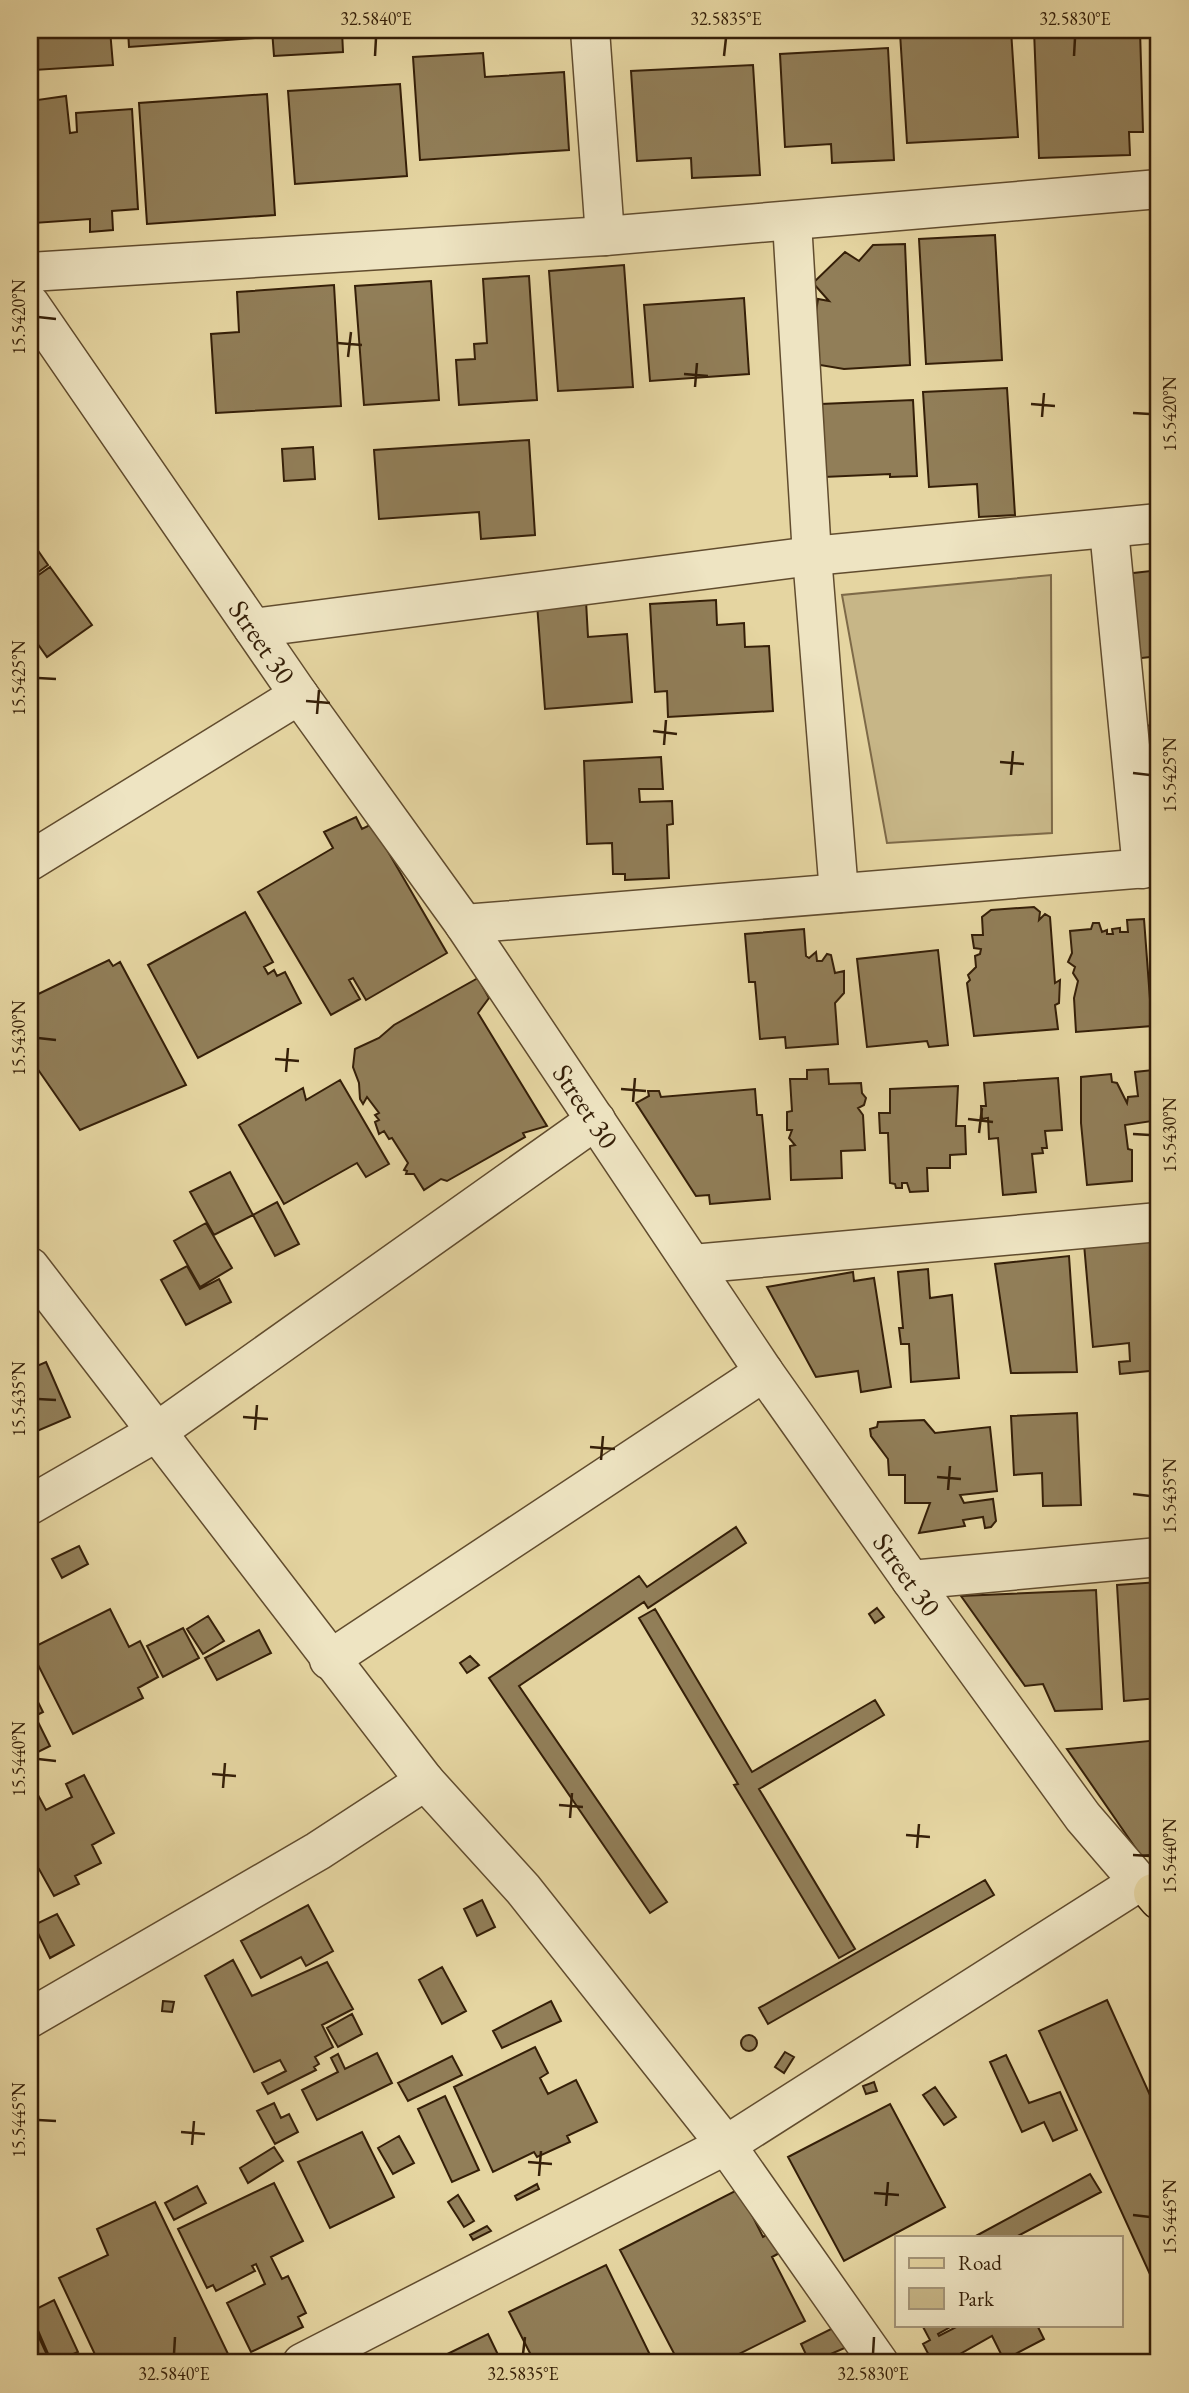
<svg xmlns="http://www.w3.org/2000/svg" width="1189" height="2393" font-family="'EB Garamond',serif">
<style>
.green{fill:#c7b687;stroke:#7e6a48;stroke-width:2}
.building{fill:#917e58;stroke:#351f08;stroke-width:2}
.lines{fill:none;stroke-linecap:round;stroke-linejoin:round}
.minor-casing{stroke:#614c2e;stroke-width:41}
.major-casing{stroke:#351f08;stroke-width:41}
.minor{stroke:#eee4c2;stroke-width:38}
.major{stroke:#e5d5a1;stroke-width:38}
.ticks{fill:none;stroke:#351f08;stroke-width:2.5}
.labels{text-anchor:middle;stroke-width:7;stroke-linejoin:round;paint-order:stroke}
.street-label{font-size:28px;fill:#351f08;stroke:#eee4c2}
.neatline{fill:none;stroke:#351f08;stroke-width:2.5}
.ticks-label{font-size:18px;text-anchor:middle;fill:#351f08}
</style>
<rect width="100%" height="100%" fill="#e5d5a1"/>
<filter id="stains"><feTurbulence type="fractalNoise" baseFrequency=".00286" numOctaves="4"/><feColorMatrix values="0 0 0 0 .2 0 0 0 0 .09 0 0 0 0 .02 0 0 0 .5 -.17"/></filter>
<radialGradient id="worn" r=".72"><stop offset=".6" stop-color="#630" stop-opacity="0"/><stop offset="1" stop-color="#630" stop-opacity=".3"/></radialGradient>
<path class="green" d="M 1051,575 L 1052,833 L 887,843 L 842,595 Z"/>
<path class="building" d="M 31,30 L 110,30 L 113,65 L 34,70 Z
M 128,30 L 253,30 L 254,38 L 129,47 Z
M 272,30 L 358,30 L 342,31 L 343,52 L 274,56 Z
M 956,30 L 1011,30 L 1018,137 L 907,143 L 900,33 Z
M 1034,30 L 1140,30 L 1143,132 L 1129,132 L 1130,155 L 1039,158 Z
M 888,48 L 894,160 L 832,163 L 831,144 L 785,147 L 780,54 Z
M 483,53 L 485,77 L 564,72 L 569,150 L 420,160 L 413,57 Z
M 753,65 L 760,175 L 692,178 L 691,158 L 637,161 L 631,71 Z
M 400,84 L 407,176 L 295,184 L 288,91 Z
M 267,94 L 275,215 L 147,224 L 139,103 Z
M 66,96 L 70,133 L 77,132 L 76,113 L 132,109 L 138,209 L 112,211 L 113,230 L 90,232 L 90,219 L 34,223 L 30,197 L 30,101 Z
M 995,235 L 1002,360 L 926,364 L 919,239 Z
M 905,244 L 910,365 L 844,369 L 808,363 L 818,299 L 829,301 L 813,283 L 845,252 L 859,261 L 873,245 Z
M 624,265 L 633,387 L 558,391 L 549,271 Z
M 529,276 L 537,400 L 459,405 L 456,360 L 475,359 L 474,344 L 487,343 L 483,279 Z
M 431,281 L 439,400 L 364,405 L 355,286 Z
M 334,285 L 341,406 L 216,413 L 211,334 L 239,332 L 237,292 Z
M 744,298 L 749,374 L 650,381 L 644,305 Z
M 1007,388 L 1015,515 L 979,517 L 977,484 L 929,487 L 923,392 Z
M 913,400 L 917,476 L 890,477 L 890,474 L 824,477 L 821,404 Z
M 529,440 L 535,535 L 481,539 L 479,512 L 379,519 L 374,450 Z
M 313,447 L 315,479 L 284,481 L 282,449 Z
M 30,539 L 48,565 L 30,578 Z
M 50,567 L 92,625 L 47,657 L 30,633 L 30,581 Z
M 1159,570 L 1159,656 L 1133,659 L 1125,574 Z
M 716,600 L 717,625 L 744,623 L 745,647 L 769,646 L 773,711 L 668,717 L 667,691 L 655,692 L 650,604 Z
M 586,601 L 588,637 L 627,634 L 632,702 L 545,709 L 537,604 Z
M 1159,725 L 1159,842 L 1142,843 L 1139,726 Z
M 661,757 L 663,789 L 639,789 L 640,802 L 672,801 L 673,824 L 667,825 L 669,878 L 625,880 L 625,874 L 613,874 L 612,843 L 587,844 L 584,761 Z
M 356,817 L 362,829 L 372,824 L 447,953 L 366,1000 L 353,978 L 349,980 L 360,999 L 331,1015 L 258,892 L 333,848 L 324,832 Z
M 1034,907 L 1040,912 L 1039,920 L 1045,914 L 1050,917 L 1055,983 L 1060,980 L 1059,1003 L 1055,1005 L 1058,1029 L 974,1036 L 967,983 L 970,980 L 968,975 L 976,967 L 975,956 L 980,954 L 981,949 L 974,948 L 972,935 L 983,935 L 982,917 L 991,910 Z
M 245,912 L 273,962 L 264,967 L 268,974 L 274,970 L 277,976 L 285,972 L 301,1003 L 198,1058 L 148,965 Z
M 1144,919 L 1152,1026 L 1076,1032 L 1074,998 L 1078,981 L 1073,973 L 1075,967 L 1068,962 L 1072,953 L 1070,931 L 1091,929 L 1093,923 L 1099,923 L 1102,932 L 1107,930 L 1107,934 L 1113,934 L 1112,929 L 1120,928 L 1120,932 L 1128,932 L 1127,920 Z
M 804,929 L 806,956 L 809,958 L 816,952 L 817,961 L 822,961 L 827,954 L 831,955 L 835,973 L 844,971 L 844,993 L 835,1003 L 838,1044 L 786,1048 L 785,1037 L 760,1039 L 755,982 L 749,982 L 745,934 Z
M 938,950 L 948,1045 L 929,1047 L 927,1041 L 867,1047 L 857,959 Z
M 109,960 L 113,966 L 120,962 L 186,1085 L 80,1130 L 30,1058 L 30,998 Z
M 478,978 L 489,998 L 478,1013 L 547,1126 L 523,1133 L 525,1137 L 447,1181 L 441,1179 L 424,1190 L 414,1174 L 406,1174 L 407,1171 L 404,1170 L 408,1163 L 392,1138 L 389,1139 L 384,1131 L 379,1134 L 375,1122 L 379,1120 L 375,1115 L 379,1113 L 367,1097 L 363,1104 L 360,1099 L 359,1083 L 353,1067 L 355,1049 L 379,1038 L 394,1025 Z
M 828,1069 L 829,1084 L 861,1083 L 862,1093 L 866,1098 L 864,1105 L 858,1108 L 863,1115 L 865,1150 L 841,1151 L 842,1178 L 791,1180 L 790,1146 L 795,1145 L 789,1138 L 792,1130 L 787,1130 L 787,1112 L 792,1111 L 790,1079 L 807,1079 L 807,1070 Z
M 1153,1070 L 1159,1120 L 1125,1125 L 1128,1149 L 1132,1150 L 1132,1181 L 1087,1185 L 1081,1123 L 1081,1077 L 1111,1074 L 1112,1082 L 1117,1083 L 1127,1103 L 1128,1097 L 1138,1096 L 1135,1072 Z
M 1058,1078 L 1062,1130 L 1045,1131 L 1047,1148 L 1042,1148 L 1043,1153 L 1032,1154 L 1036,1192 L 1003,1195 L 998,1138 L 989,1139 L 988,1118 L 982,1119 L 981,1106 L 986,1106 L 984,1083 Z
M 340,1080 L 389,1164 L 366,1177 L 357,1163 L 284,1204 L 239,1125 L 303,1088 L 306,1100 Z
M 958,1086 L 956,1126 L 965,1126 L 966,1154 L 950,1155 L 950,1168 L 927,1168 L 928,1191 L 910,1192 L 907,1183 L 902,1183 L 902,1188 L 896,1188 L 895,1184 L 890,1183 L 888,1133 L 880,1133 L 879,1113 L 890,1113 L 890,1089 Z
M 755,1089 L 757,1115 L 762,1115 L 770,1199 L 710,1204 L 709,1195 L 696,1196 L 636,1103 L 649,1096 L 648,1091 L 659,1091 L 661,1097 Z
M 230,1172 L 253,1215 L 214,1235 L 190,1192 Z
M 277,1202 L 299,1244 L 275,1256 L 253,1215 Z
M 206,1223 L 232,1268 L 200,1287 L 174,1241 Z
M 1159,1238 L 1159,1370 L 1120,1374 L 1119,1362 L 1130,1361 L 1129,1343 L 1093,1347 L 1084,1244 Z
M 1069,1256 L 1077,1372 L 1011,1373 L 995,1264 Z
M 187,1266 L 200,1289 L 219,1279 L 231,1302 L 186,1325 L 161,1280 Z
M 928,1269 L 930,1298 L 952,1295 L 959,1378 L 911,1382 L 909,1344 L 901,1344 L 899,1328 L 903,1328 L 898,1272 Z
M 853,1272 L 854,1281 L 874,1278 L 891,1387 L 861,1392 L 858,1371 L 816,1377 L 767,1287 Z
M 46,1362 L 70,1417 L 30,1434 L 30,1369 Z
M 1077,1413 L 1081,1505 L 1043,1506 L 1042,1473 L 1014,1475 L 1011,1416 Z
M 924,1420 L 935,1433 L 990,1427 L 997,1491 L 960,1495 L 964,1503 L 993,1499 L 996,1521 L 991,1527 L 985,1528 L 983,1517 L 963,1520 L 965,1526 L 919,1533 L 930,1503 L 905,1503 L 905,1475 L 889,1475 L 888,1459 L 871,1436 L 870,1429 L 877,1427 L 878,1422 Z
M 736,1527 L 746,1543 L 648,1608 L 644,1602 L 519,1686 L 667,1902 L 650,1913 L 489,1678 L 639,1576 L 647,1587 Z
M 79,1546 L 88,1564 L 62,1578 L 52,1559 Z
M 1159,1582 L 1159,1698 L 1124,1701 L 1117,1585 Z
M 1096,1590 L 1102,1709 L 1055,1711 L 1043,1684 L 1025,1686 L 961,1596 Z
M 877,1608 L 884,1617 L 875,1623 L 869,1614 Z
M 110,1609 L 129,1647 L 140,1641 L 158,1677 L 138,1688 L 143,1698 L 73,1734 L 30,1649 Z
M 655,1609 L 752,1772 L 875,1700 L 884,1715 L 759,1789 L 855,1949 L 839,1958 L 734,1785 L 738,1784 L 639,1618 Z
M 208,1616 L 224,1641 L 203,1654 L 187,1629 Z
M 183,1628 L 199,1658 L 163,1677 L 147,1646 Z
M 259,1630 L 271,1653 L 217,1680 L 205,1658 Z
M 470,1656 L 479,1665 L 467,1673 L 460,1663 Z
M 30,1686 L 43,1712 L 35,1716 L 50,1746 L 30,1756 Z
M 1159,1740 L 1159,1854 L 1141,1856 L 1067,1749 Z
M 84,1775 L 114,1833 L 92,1845 L 101,1863 L 75,1876 L 79,1884 L 54,1896 L 39,1869 L 30,1874 L 30,1799 L 38,1795 L 46,1810 L 72,1797 L 66,1784 Z
M 985,1880 L 994,1895 L 768,2024 L 759,2008 Z
M 482,1900 L 495,1927 L 477,1936 L 464,1909 Z
M 308,1905 L 333,1951 L 306,1966 L 301,1957 L 261,1978 L 241,1941 Z
M 57,1914 L 74,1945 L 50,1958 L 34,1925 Z
M 233,1960 L 252,1996 L 327,1962 L 353,2009 L 322,2025 L 333,2047 L 315,2057 L 319,2064 L 314,2067 L 316,2070 L 268,2094 L 262,2083 L 286,2071 L 280,2060 L 254,2072 L 205,1976 Z
M 442,1967 L 466,2011 L 442,2024 L 419,1980 Z
M 1107,2000 L 1159,2115 L 1159,2294 L 1039,2031 Z
M 163,2001 L 174,2002 L 172,2012 L 162,2011 Z
M 551,2001 L 561,2021 L 502,2048 L 493,2031 Z
M 352,2014 L 362,2034 L 338,2047 L 327,2028 Z
M741 2043a8 8 0 1 1 16 0a8 8 0 1 1-16 0Z
M 535,2047 L 548,2073 L 540,2078 L 548,2094 L 576,2080 L 597,2122 L 567,2136 L 570,2142 L 537,2157 L 534,2152 L 493,2172 L 454,2087 Z
M 785,2052 L 794,2057 L 784,2073 L 775,2067 Z
M 377,2053 L 392,2083 L 317,2120 L 302,2090 L 338,2072 L 331,2058 L 338,2054 L 345,2069 Z
M 1006,2055 L 1029,2103 L 1060,2092 L 1077,2130 L 1053,2141 L 1044,2122 L 1022,2132 L 990,2062 Z
M 452,2056 L 462,2075 L 408,2101 L 398,2083 Z
M 874,2082 L 877,2091 L 866,2094 L 863,2086 Z
M 935,2087 L 956,2117 L 944,2125 L 923,2095 Z
M 445,2096 L 479,2170 L 452,2182 L 418,2109 Z
M 274,2103 L 281,2118 L 289,2114 L 298,2132 L 275,2144 L 257,2111 Z
M 890,2104 L 945,2207 L 844,2261 L 788,2157 Z
M 362,2132 L 394,2197 L 330,2228 L 298,2162 Z
M 399,2136 L 414,2163 L 393,2174 L 378,2148 Z
M 274,2147 L 283,2161 L 248,2183 L 240,2168 Z
M 1090,2174 L 1101,2192 L 1016,2237 L 974,2237 Z
M 274,2183 L 303,2241 L 271,2257 L 282,2279 L 288,2276 L 306,2313 L 298,2317 L 303,2327 L 251,2352 L 227,2303 L 265,2284 L 256,2264 L 252,2266 L 255,2271 L 216,2291 L 213,2285 L 207,2288 L 178,2229 Z
M 537,2184 L 539,2189 L 517,2200 L 515,2196 Z
M 197,2186 L 206,2203 L 174,2220 L 165,2203 Z
M 739,2189 L 763,2237 L 777,2230 L 787,2249 L 772,2257 L 805,2321 L 721,2363 L 679,2363 L 620,2250 Z
M 458,2195 L 474,2221 L 464,2227 L 448,2202 Z
M 155,2202 L 229,2356 L 213,2363 L 99,2363 L 59,2278 L 108,2255 L 97,2229 Z
M 487,2226 L 491,2231 L 473,2240 L 470,2235 Z
M 606,2265 L 654,2363 L 535,2363 L 509,2312 Z
M 54,2300 L 78,2352 L 52,2363 L 30,2312 Z
M 30,2318 L 48,2357 L 35,2363 L 30,2363 Z
M 922,2325 L 954,2325 L 938,2334 L 939,2336 L 960,2325 L 1037,2325 L 1044,2339 L 1004,2360 L 992,2336 L 944,2363 L 933,2363 L 923,2344 L 930,2340 Z
M 837,2326 L 847,2347 L 810,2363 L 801,2344 Z
M 488,2334 L 502,2363 L 429,2363 Z"/>
<g class="lines">
<g class="minor-casing">
<g id="minor">
<path d="M 590,30 L 605,236"/>
<path d="M 792,222 L 812,556 L 839,893"/>
<path d="M 30,272 L 605,236 L 1159,189"/>
<path id="s1" d="M 30,304 L 299,695 L 464,924 L 764,1372 L 911,1580 L 1083,1817 L 1139,1882 L 1159,1895"/>
<path d="M 1109,530 L 1142,869"/>
<path d="M 253,628 L 812,556 L 1159,523"/>
<path d="M 30,861 L 299,695"/>
<path d="M 464,924 L 1159,867"/>
<path d="M 693,1264 L 1159,1222"/>
<path d="M 30,1267 L 425,1781 L 523,1889 L 726,2145 L 879,2363"/>
<path d="M 30,1505 L 155,1433 L 596,1120"/>
<path d="M 911,1580 L 1159,1557"/>
<path d="M 329,1660 L 764,1372"/>
<path d="M 30,2018 L 318,1851 L 425,1781"/>
<path d="M 302,2363 L 726,2145 L 1139,1882"/>
</g>
</g>
<g class="major-casing">
<path id="major" d="M 1153,1893 L 1159,1900"/>
</g>
<use href="#minor" class="minor"/>
<use href="#major" class="major"/>
</g>
<path class="ticks" d="M 375,56 L 376,38M 724,56 L 726,38M 1074,56 L 1075,38M 38,317 L 56,319M 337,343 L 362,345M 348,357 L 351,332M 684,374 L 708,376M 695,387 L 697,363M 1031,404 L 1055,406M 1133,413 L 1150,414M 1042,417 L 1044,393M 38,678 L 56,679M 306,701 L 330,703M 317,714 L 319,690M 653,731 L 677,734M 664,745 L 666,720M 1000,762 L 1024,764M 1133,773 L 1150,775M 1011,775 L 1013,751M 38,1038 L 56,1040M 275,1059 L 299,1061M 286,1072 L 288,1048M 621,1089 L 646,1091M 633,1102 L 635,1078M 968,1119 L 993,1122M 979,1133 L 982,1108M 1133,1134 L 1150,1135M 38,1399 L 56,1400M 243,1417 L 268,1419M 255,1430 L 257,1405M 590,1447 L 615,1449M 601,1460 L 603,1436M 937,1477 L 961,1479M 948,1490 L 950,1466M 1133,1494 L 1150,1496M 38,1759 L 56,1761M 212,1774 L 236,1776M 223,1788 L 225,1763M 559,1805 L 583,1807M 570,1818 L 572,1793M 906,1835 L 930,1837M 917,1848 L 919,1824M 1133,1855 L 1150,1856M 38,2120 L 56,2121M 181,2132 L 205,2134M 192,2145 L 194,2121M 528,2162 L 552,2164M 539,2176 L 541,2151M 874,2193 L 899,2195M 886,2206 L 888,2182M 1133,2215 L 1150,2217M 174,2354 L 175,2337M 523,2354 L 525,2337M 873,2354 L 874,2337"/>
<g class="labels">
<g class="street-label">
<text dy="10" stroke="none"><textPath href="#s1" startOffset="410">Street 30</textPath></text>
<text dy="10" stroke="none"><textPath href="#s1" startOffset="976">Street 30</textPath></text>
<text dy="10" stroke="none"><textPath href="#s1" startOffset="1544">Street 30</textPath></text>
</g>
</g>
<rect width="1189" height="2393" fill="none" stroke="#e5d5a1" stroke-width="77"/>
<rect x="895" y="2236" width="228" height="91" fill="#eee4c2" stroke="#a49578" stroke-width="2"/>
<rect x="909" y="2258" width="35" height="10" fill="#e5d5a1" stroke="#a49578" stroke-width="2"/>
<text x="958" y="2270" font-size="21" fill="#351f08">Road</text>
<rect x="909" y="2288" width="35" height="21" fill="#c7b687" stroke="#a49578" stroke-width="2"/>
<text x="958" y="2306" font-size="21" fill="#351f08">Park</text>
<rect x="38" y="38" width="1112" height="2316" class="neatline"/>
<g class="ticks-label">
<text x="376" y="25">32.5840°E</text>
<text x="726" y="25">32.5835°E</text>
<text x="1075" y="25">32.5830°E</text>
<text transform="translate(19 317) rotate(-90)" y="6">15.5420°N</text>
<text transform="translate(1170 414) rotate(-90)" y="6">15.5420°N</text>
<text transform="translate(19 678) rotate(-90)" y="6">15.5425°N</text>
<text transform="translate(1170 775) rotate(-90)" y="6">15.5425°N</text>
<text transform="translate(19 1038) rotate(-90)" y="6">15.5430°N</text>
<text transform="translate(1170 1135) rotate(-90)" y="6">15.5430°N</text>
<text transform="translate(19 1399) rotate(-90)" y="6">15.5435°N</text>
<text transform="translate(1170 1496) rotate(-90)" y="6">15.5435°N</text>
<text transform="translate(19 1759) rotate(-90)" y="6">15.5440°N</text>
<text transform="translate(1170 1856) rotate(-90)" y="6">15.5440°N</text>
<text transform="translate(19 2120) rotate(-90)" y="6">15.5445°N</text>
<text transform="translate(1170 2217) rotate(-90)" y="6">15.5445°N</text>
<text x="174" y="2380">32.5840°E</text>
<text x="523" y="2380">32.5835°E</text>
<text x="873" y="2380">32.5830°E</text>
</g>
<rect width="100%" height="100%" filter="url(#stains)"/>
<rect width="100%" height="100%" fill="url(#worn)"/>
</svg>
